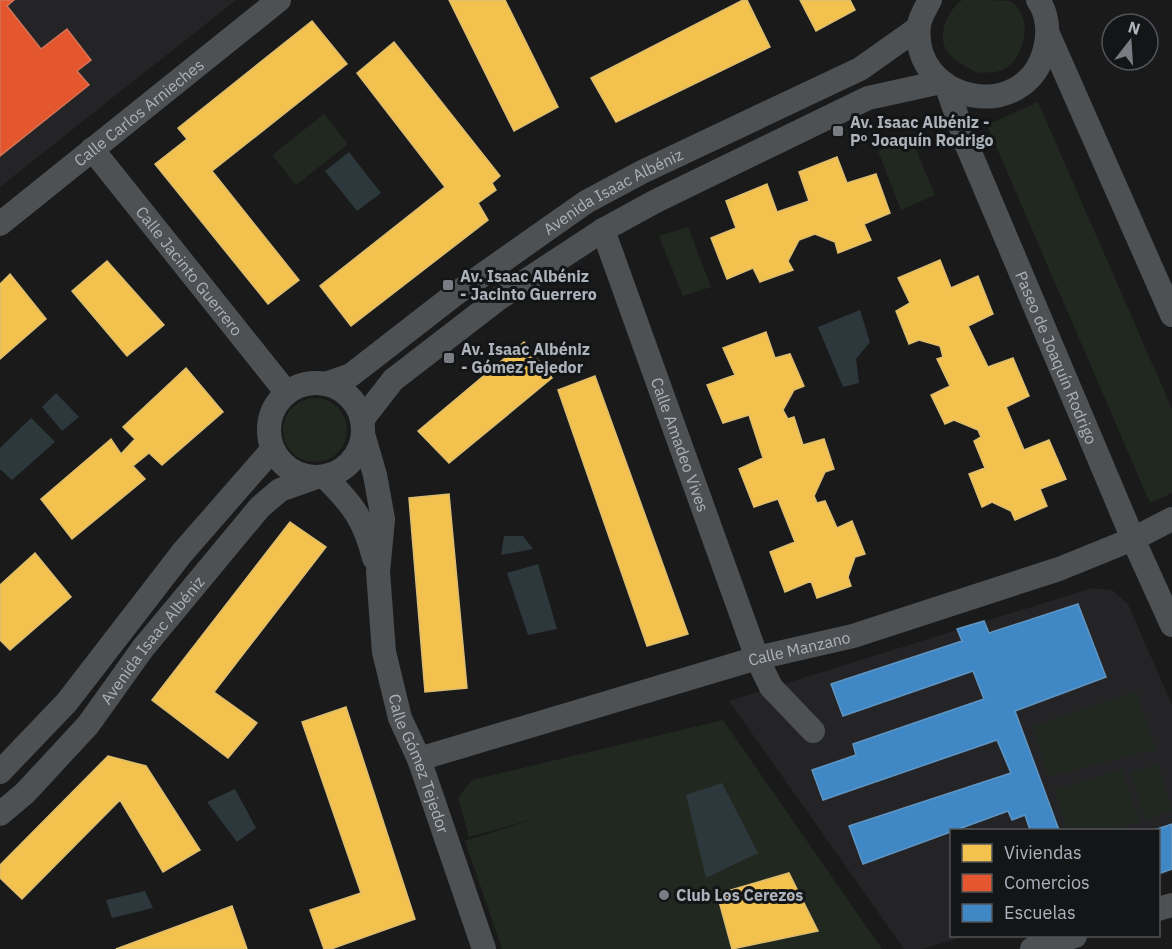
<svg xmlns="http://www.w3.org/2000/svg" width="1172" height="949" font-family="'IBM Plex Sans',sans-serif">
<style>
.built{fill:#242427}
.green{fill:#212820}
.water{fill:#2d383d}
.homes{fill:#f2c14e;stroke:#ddbd6f;stroke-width:1.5}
.shops{fill:#e4572e;stroke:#d37358;stroke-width:1.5}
.schools{fill:#3f88c5;stroke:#6095c2;stroke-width:1.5}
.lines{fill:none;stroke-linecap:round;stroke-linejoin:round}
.minor{stroke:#4e5153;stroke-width:24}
.poi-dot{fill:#797d83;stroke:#141517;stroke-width:2}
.labels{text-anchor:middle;stroke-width:6;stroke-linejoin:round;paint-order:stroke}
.street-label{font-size:16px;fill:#acb3bb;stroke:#141517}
.poi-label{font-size:16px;font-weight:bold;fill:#acb3bb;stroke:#141517;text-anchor:start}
</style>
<rect width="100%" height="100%" fill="#1a1a1b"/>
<path class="built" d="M 0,0 L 236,0 L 0,187 Z
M 1092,588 L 1112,590 L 1128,604 L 1172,705 L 1172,872 L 1159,876 L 1158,830 L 952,830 L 952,936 L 966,936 L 922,949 L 904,949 L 729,701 Z"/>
<path class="green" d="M 962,0 C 975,0 997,0 1009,1 C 1036,14 1025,62 1000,71 C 993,73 984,72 977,73 C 969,68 956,62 949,54 C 935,37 947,11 962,0 Z
M 1038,102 L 1172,409 L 1172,493 L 1150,503 L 987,125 Z
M 324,114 L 348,144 L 296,185 L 272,155 Z
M 911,138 L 935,195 L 901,210 L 878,151 Z
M 688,227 L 711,287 L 683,296 L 659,236 Z
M283 430a32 32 0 1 1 64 0a32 32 0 1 1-64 0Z
M 1136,691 L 1156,749 L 1048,777 L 1032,726 Z
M 723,720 L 882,949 L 502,949 L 465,841 L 537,818 L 469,837 L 458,798 L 472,780 Z
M 1158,764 L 1172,811 L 1145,821 L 1131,772 Z
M 1122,769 L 1140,822 L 1104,830 L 1068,830 L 1054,790 Z"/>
<path class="water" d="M 349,152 L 381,193 L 357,211 L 325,171 Z
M 860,310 L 870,342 L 856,359 L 859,383 L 843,387 L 818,327 Z
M 56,393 L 79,417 L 62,431 L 42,407 Z
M 31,418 L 55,442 L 12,480 L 0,469 L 0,448 Z
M 504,536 L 523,536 L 533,549 L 501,555 Z
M 538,564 L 557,629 L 528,635 L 507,573 Z
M 722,783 L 758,853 L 706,878 L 686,795 Z
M 235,789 L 256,828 L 237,842 L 207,802 Z
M 145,891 L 153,908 L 112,918 L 106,900 Z"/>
<path class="homes" d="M 449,0 L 505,0 L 558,107 L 514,131 Z
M 743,0 L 747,0 L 770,47 L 616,122 L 591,78 Z
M 800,0 L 850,0 L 855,10 L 816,31 Z
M 312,21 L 347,64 L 212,171 L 299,280 L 268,304 L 155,164 L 187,139 L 178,128 Z
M 394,42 L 500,176 L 492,183 L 496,190 L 478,203 L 488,220 L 351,326 L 320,286 L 445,187 L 357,73 Z
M 837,157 L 847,183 L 876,174 L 890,213 L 864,224 L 871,240 L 838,253 L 835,242 L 815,234 L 799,240 L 788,261 L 793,270 L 760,282 L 753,268 L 727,279 L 711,238 L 736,228 L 726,201 L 767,184 L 777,212 L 809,201 L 799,172 Z
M 940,260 L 951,288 L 978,276 L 993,314 L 968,326 L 988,367 L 1013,358 L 1029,396 L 1006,407 L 1024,450 L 1049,440 L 1066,479 L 1040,489 L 1047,506 L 1015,520 L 1011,511 L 992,502 L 982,507 L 969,474 L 985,468 L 974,441 L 981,437 L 978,430 L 954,420 L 945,424 L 931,395 L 950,386 L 937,359 L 943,357 L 940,346 L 919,340 L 909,344 L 896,311 L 910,303 L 898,278 Z
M 107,261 L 164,325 L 127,356 L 72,291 Z
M 10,274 L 46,319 L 0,359 L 0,284 Z
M 766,332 L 775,358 L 790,354 L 804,386 L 794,390 L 783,410 L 788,419 L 794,417 L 803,445 L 824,439 L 834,469 L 825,472 L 814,496 L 817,503 L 825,501 L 837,528 L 852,521 L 865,554 L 855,557 L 848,577 L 851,586 L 817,598 L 811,581 L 785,592 L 770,552 L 795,542 L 778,499 L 754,507 L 739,469 L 763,458 L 749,415 L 723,423 L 707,385 L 735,375 L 723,348 Z
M 524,342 L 552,378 L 449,463 L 418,431 Z
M 186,368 L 223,412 L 162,465 L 149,453 L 133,466 L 145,479 L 72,539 L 41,499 L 111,439 L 121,454 L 135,439 L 123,427 Z
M 595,376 L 688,634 L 647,646 L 558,390 Z
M 449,494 L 467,688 L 425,692 L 409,498 Z
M 290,522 L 326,547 L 214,692 L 257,723 L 228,758 L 152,700 Z
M 35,553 L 71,597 L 10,650 L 0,640 L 0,585 Z
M 346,707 L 415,919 L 331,949 L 324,949 L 310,910 L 361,893 L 302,722 Z
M 108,756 L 146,766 L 200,850 L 163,872 L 120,800 L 22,899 L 0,878 L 0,865 Z
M 789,873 L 818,931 L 732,949 L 717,894 Z
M 232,906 L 247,949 L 116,949 Z"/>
<path class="shops" d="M 0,0 L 14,0 L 7,6 L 41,49 L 67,29 L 91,60 L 77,71 L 89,85 L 0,156 Z"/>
<path class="schools" d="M 1078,604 L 1106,677 L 1015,711 L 1059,830 L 1030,830 L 1025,815 L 1012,820 L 1008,811 L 863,864 L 849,826 L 1011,773 L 997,740 L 823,800 L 812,770 L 856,755 L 853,744 L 984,699 L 973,671 L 843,716 L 831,684 L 962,641 L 957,629 L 984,621 L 989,633 Z
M 1172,824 L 1172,869 L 1158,874 L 1158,830 L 1154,830 Z"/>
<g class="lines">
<g class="minor">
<path d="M 930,0 C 926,8 920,17 919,25 C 910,103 1026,126 1045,49 C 1049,33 1048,14 1038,0"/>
<path d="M 1049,36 L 1172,315"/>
<path id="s1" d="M 947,87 L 966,143 L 1133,539 L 1172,625"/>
<path id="s2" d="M 92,149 L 287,393"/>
<path id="s3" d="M 0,224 L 279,0"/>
<path id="s4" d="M 603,230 L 757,658 L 771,687 L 813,731"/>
<circle cx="316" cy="430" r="47"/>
<path id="s5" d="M 325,384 L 351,375 L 454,295 L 586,202 L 642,172 L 860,69 L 918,28"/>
<path d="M 362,420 L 393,380 L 437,346 L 498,299 L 603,230 L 656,201 L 868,98 L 941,82"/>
<path id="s6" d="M 363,434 L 375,475 L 383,519 L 378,572 L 384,652 L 400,718 L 419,759 L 484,949"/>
<path d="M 325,477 C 353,505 364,519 374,558"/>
<path id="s7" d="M 419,759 L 757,658 L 853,636 L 1059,569 L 1133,539 L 1172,519"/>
<path d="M 0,772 L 67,702 L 182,553 L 272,450"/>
<path id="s8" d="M 0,814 L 25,793 L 88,725 L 143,648 L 260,507 L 280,490 L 314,478"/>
<path d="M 1158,909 L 1172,905"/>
<path d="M 1032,949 L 1075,936"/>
</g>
</g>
<g class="poi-dot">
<rect x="832" y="125" width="12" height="12" rx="3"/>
<rect x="442" y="279" width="12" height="12" rx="3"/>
<rect x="443" y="352" width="12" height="12" rx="3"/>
<circle cx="664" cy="895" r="6"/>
</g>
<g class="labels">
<g class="street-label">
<text dy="6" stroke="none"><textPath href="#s3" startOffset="178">Calle Carlos Arnieches</textPath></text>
<text dy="6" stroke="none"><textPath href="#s5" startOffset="348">Avenida Isaac Albéniz</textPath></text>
<text dy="6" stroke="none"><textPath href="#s2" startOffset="156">Calle Jacinto Guerrero</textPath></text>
<text dy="6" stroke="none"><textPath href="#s1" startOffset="292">Paseo de Joaquín Rodrigo</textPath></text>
<text dy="6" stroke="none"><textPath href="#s4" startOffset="228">Calle Amadeo Vives</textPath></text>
<text dy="6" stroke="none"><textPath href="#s8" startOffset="232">Avenida Isaac Albéniz</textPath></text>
<text dy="6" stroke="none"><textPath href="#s7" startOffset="396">Calle Manzano</textPath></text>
<text dy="6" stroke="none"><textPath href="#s6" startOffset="338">Calle Gómez Tejedor</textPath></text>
</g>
<g class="poi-label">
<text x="850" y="128">Av. Isaac Albéniz -<tspan x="850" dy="18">Pº Joaquín Rodrigo</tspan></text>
<text x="460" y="282">Av. Isaac Albéniz<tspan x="460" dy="18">- Jacinto Guerrero</tspan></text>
<text x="461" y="355">Av. Isaac Albéniz<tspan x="461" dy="18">- Gómez Tejedor</tspan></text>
<text x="676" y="901">Club Los Cerezos</text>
</g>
</g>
<rect x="950" y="829" width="210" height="108" fill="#141517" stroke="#515459" stroke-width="1.5"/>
<rect x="962" y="844" width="30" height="18" fill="#f2c14e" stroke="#515459" stroke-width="1.5"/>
<text x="1004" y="859" font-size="18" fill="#acb3bb">Viviendas</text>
<rect x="962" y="874" width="30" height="18" fill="#e4572e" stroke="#515459" stroke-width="1.5"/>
<text x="1004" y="889" font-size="18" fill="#acb3bb">Comercios</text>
<rect x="962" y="904" width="30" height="18" fill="#3f88c5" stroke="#515459" stroke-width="1.5"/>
<text x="1004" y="919" font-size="18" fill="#acb3bb">Escuelas</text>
<g transform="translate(1130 42) rotate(17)"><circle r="28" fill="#141517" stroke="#515459" stroke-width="1.5"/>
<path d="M0-4.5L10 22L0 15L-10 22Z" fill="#797d83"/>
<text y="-9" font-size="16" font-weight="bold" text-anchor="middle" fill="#acb3bb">N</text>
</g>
</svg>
